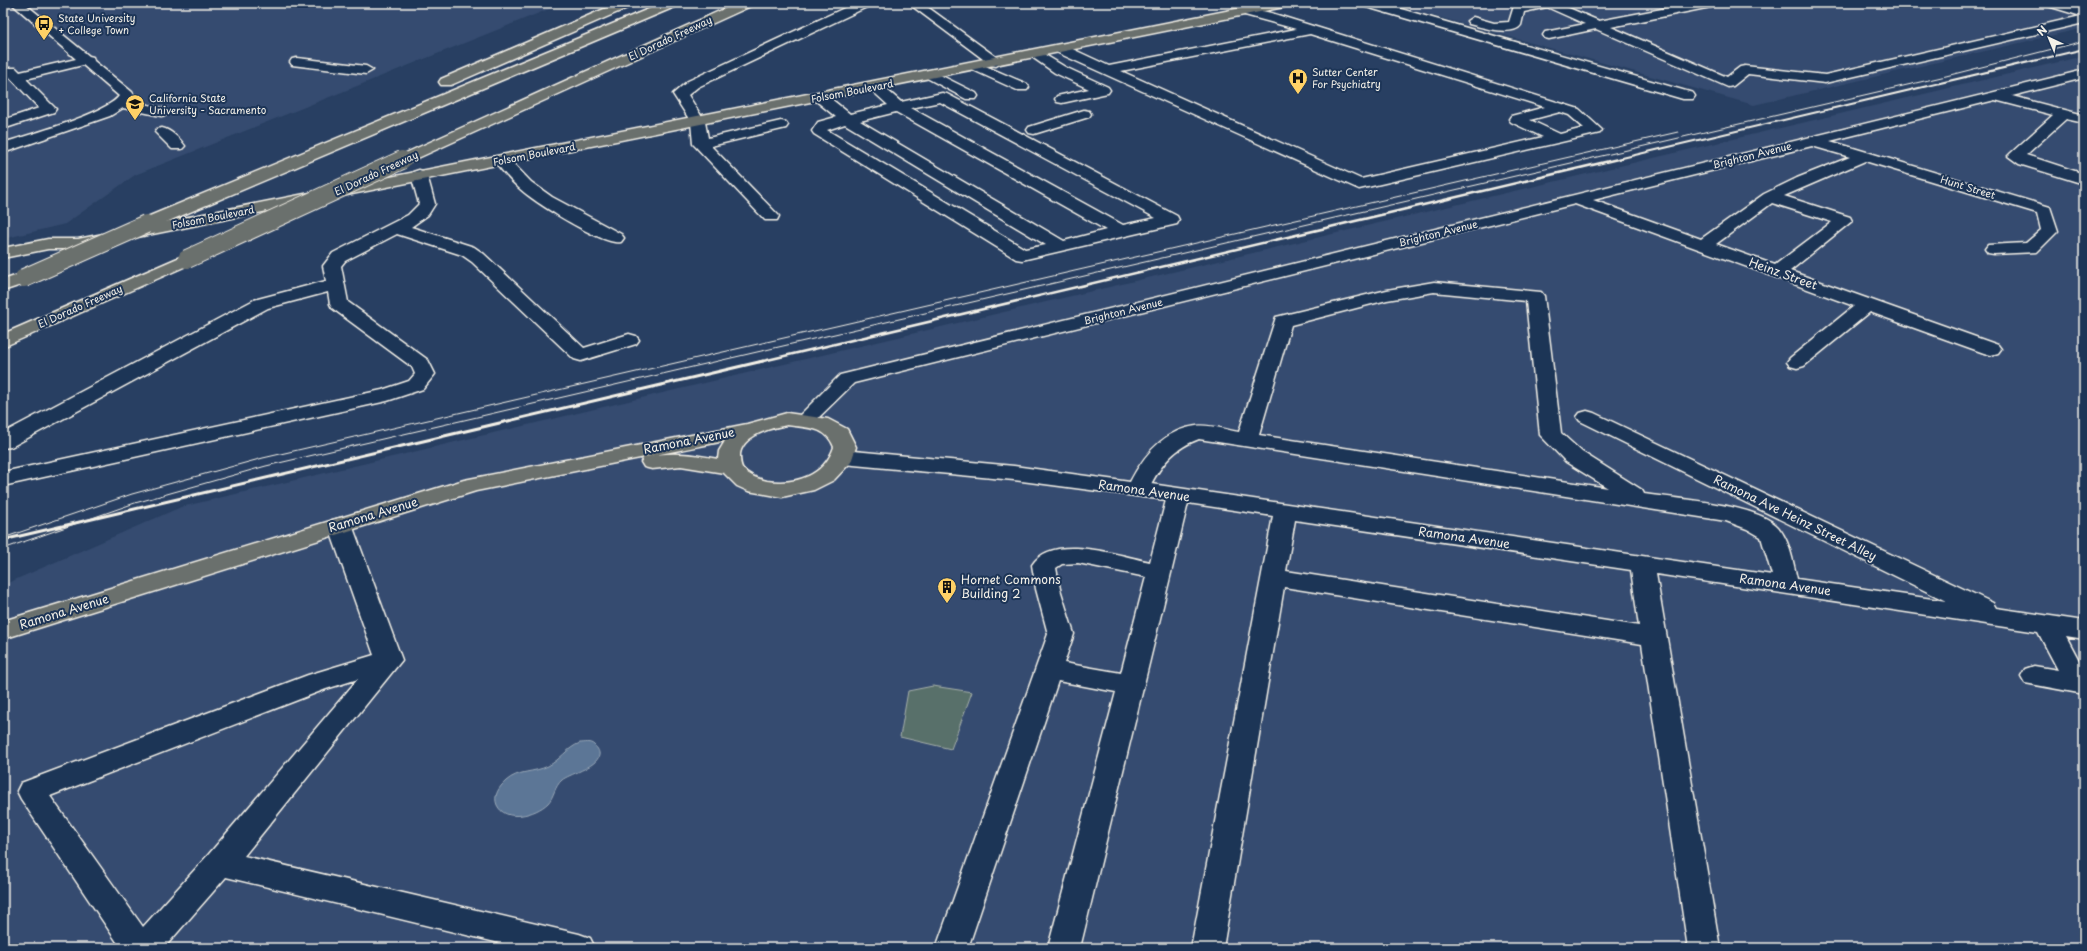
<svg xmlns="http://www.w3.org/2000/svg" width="2087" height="951" font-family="'Playpen Sans',sans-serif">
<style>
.built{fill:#354b6f}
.green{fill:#596f6b;stroke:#a6b0aa}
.water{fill:#5b7696;stroke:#98a7b7}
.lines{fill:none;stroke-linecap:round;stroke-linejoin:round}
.minor-casing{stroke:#f4f1e8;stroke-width:3}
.major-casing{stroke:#f4f1e8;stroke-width:3}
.highway-casing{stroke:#f4f1e8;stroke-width:3}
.minor{fill:#1d3557;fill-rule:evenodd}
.major{fill:#6b706d;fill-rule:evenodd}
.highway{fill:#6b706d;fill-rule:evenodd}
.tram{stroke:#f4f1e8;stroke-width:1}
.rail-far2{stroke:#f4f1e8;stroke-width:2}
.rail-far1{stroke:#f4f1e8;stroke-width:2.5}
.rail{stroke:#f4f1e8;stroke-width:3}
.highway-bridge-casing{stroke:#f4f1e8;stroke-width:20;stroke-linecap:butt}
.highway-bridge{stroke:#6b706d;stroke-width:18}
.labels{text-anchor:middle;stroke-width:4;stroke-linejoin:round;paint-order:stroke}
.far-poi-label{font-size:10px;fill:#f4f1e8;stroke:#1d3557;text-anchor:start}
.far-street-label{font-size:10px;fill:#f4f1e8;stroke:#1d3557}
.street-label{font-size:12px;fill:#f4f1e8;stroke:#1d3557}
.poi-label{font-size:12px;fill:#f4f1e8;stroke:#1d3557;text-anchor:start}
</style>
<rect width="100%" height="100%" fill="#283f62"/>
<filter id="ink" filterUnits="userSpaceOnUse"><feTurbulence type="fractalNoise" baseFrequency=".025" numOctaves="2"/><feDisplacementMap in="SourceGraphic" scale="8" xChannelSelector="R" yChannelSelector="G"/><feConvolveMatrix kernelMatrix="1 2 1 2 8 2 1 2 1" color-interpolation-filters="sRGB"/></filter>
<g filter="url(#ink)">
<path class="built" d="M 3,3 L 60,4 L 564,3 L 135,175 L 65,224 L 3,239 Z
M 1388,3 L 2073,3 L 2084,7 L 2084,28 L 1754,105 Z
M 2084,56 L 2084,948 L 3,948 L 3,585 L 181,507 Z"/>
<path class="green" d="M 933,686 L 972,692 L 951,749 L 900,737 L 908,691 Z"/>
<path class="water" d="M 580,743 C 585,743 590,741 594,745 C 614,763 570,773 562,780 C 554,787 554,797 548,803 C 536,815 505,823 497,805 C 493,796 499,787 506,781 C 518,770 534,773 548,766 C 560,760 567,748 580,743 Z"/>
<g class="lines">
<g class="minor-casing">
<path id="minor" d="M 11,3 L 24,3 L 89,56 L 93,57 L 94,61 L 132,92 L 134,95 L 130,101 L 166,109 L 168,112 L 166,115 L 161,116 L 123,108 L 110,116 L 3,153 L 3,143 C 28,135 106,114 119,96 L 83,65 L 26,79 L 56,109 L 54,112 L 3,129 L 3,120 L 39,108 L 4,71 L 6,68 L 16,68 L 20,72 L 76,59 Z
M 855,3 L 871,3 L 869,6 L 698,87 L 688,95 L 705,122 L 708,138 L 781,121 L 786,122 L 788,125 L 786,128 L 711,146 L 779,216 L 777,220 L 765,220 L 696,147 L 693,144 L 691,122 L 673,94 L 688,81 Z
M 908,3 L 922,3 L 1003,62 L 996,66 L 991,65 Z
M 1361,3 L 1380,3 L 1693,93 L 1695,96 L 1693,99 L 1683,99 L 1363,6 Z
M 1531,3 L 1557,3 L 1599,21 L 1693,3 L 1717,3 L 1711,7 L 1611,27 L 1727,77 L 1740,67 L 1745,66 L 1825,75 L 2081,16 L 2048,6 L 2046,3 L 2065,3 L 2084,9 L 2084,23 L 1825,83 L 1748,74 L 1733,86 L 1728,87 L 1596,29 L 1549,39 L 1545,38 L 1543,35 L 1545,32 L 1585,24 L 1547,7 L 1524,12 L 1521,25 C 1513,37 1480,27 1469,24 L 1467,21 L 1473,17 L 1494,23 L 1509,22 L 1514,6 Z
M 1245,7 L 1271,13 L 1579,109 L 1602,130 L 1600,133 L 1359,189 L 1056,52 L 1054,49 L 1061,45 L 1066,46 L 1109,66 L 1296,29 L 1241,14 L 1239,11 ZM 1310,34 L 1545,107 L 1511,116 L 1509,119 L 1511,122 L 1543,137 L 1361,179 L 1121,71 ZM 1560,112 L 1569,115 L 1584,128 L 1560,134 L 1530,120 Z
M 1037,50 L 1065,67 L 1108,87 L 1110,90 L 1108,93 L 1103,94 L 1062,103 L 1057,102 L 1055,99 L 1057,96 L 1089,89 L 1055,73 L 1032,57 L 1030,54 Z
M 297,58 L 366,66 L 373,70 L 366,74 L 292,65 L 290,62 L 292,59 Z
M 976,62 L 1027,84 L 1029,87 L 1027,90 L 1017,90 L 971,69 L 969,66 Z
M 2084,70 L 2084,78 L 2012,96 L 2084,115 L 2084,123 L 2066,119 L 2026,155 L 2084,174 L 2084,184 L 2019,164 L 2008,156 L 2011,153 L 2053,115 L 1995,100 L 1830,141 L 2050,207 L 2058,231 L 2037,252 L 1994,254 L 1988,253 L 1985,249 L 1988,245 L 2026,243 L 2041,230 L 2037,213 L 1865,161 L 1784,196 L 1850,217 L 1852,221 L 1790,271 L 1998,345 L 2001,349 L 1998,353 L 1991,355 L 1984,353 L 1870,312 L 1804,366 L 1797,368 L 1790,366 L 1787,362 L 1790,358 L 1854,306 L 1575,204 L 854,383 L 813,423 L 806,425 L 799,423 L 796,419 L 840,375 ZM 1812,146 L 1850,157 L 1797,178 L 1764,194 L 1701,239 L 1593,200 ZM 1772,203 L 1832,222 L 1775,265 L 1716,244 Z
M 932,71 L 976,93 L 978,96 L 976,99 L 966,99 L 927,78 L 925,75 L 927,72 Z
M 874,82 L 879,83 L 901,102 L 942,93 L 947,94 L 1177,216 L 1179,220 L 1177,224 L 1022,260 L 1016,259 L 814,134 L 812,131 L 818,122 L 836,117 L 815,100 L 813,97 L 815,94 L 825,94 L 850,114 L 888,105 L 867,86 L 869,83 ZM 940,102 L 1156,218 L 1123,225 L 911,108 ZM 896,112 L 1106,230 L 1064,241 L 860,121 ZM 845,124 L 1046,245 L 1025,249 L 827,130 Z
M 1084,110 L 1089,111 L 1091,114 L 1089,117 L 1034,134 L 1029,133 L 1027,130 L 1029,127 Z
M 162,128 C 171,130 180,139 185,146 L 182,149 L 172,149 L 155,132 L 157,129 Z
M 502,155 L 507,157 L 531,182 L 552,197 L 621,234 L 624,238 L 621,242 C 603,246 534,202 519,188 C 510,180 501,170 494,160 L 497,157 Z
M 419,170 L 425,172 L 427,175 L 435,204 L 428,215 L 411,227 L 474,247 L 484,254 L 584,348 L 629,334 L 636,336 L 639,340 L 636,344 L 581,361 L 574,359 L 472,262 L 462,255 L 397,234 L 345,261 L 341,266 L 348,302 L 428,360 L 435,374 L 423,389 L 387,401 L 3,486 L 3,472 L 382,390 L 409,381 L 415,374 L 412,367 L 332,308 L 330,304 L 328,292 L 268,308 L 11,447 L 3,448 L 3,433 L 254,300 L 326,281 L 323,266 L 333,253 L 408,215 L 419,204 L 411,175 L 413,172 Z
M 1434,282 L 1541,292 L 1544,296 L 1561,433 L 1582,452 L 1642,490 L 1644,494 C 1676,499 1757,504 1778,527 C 1790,541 1793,562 1797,579 L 1946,601 L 1580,421 L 1577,417 L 1580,413 L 1587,411 L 1594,413 L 1993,603 L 1996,608 L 2084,621 L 2084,639 L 2066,636 L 2084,670 L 2084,694 L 2025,683 L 2021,676 L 2025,669 L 2034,666 L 2058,670 L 2038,632 L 1656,574 L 1720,948 L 1688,948 L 1642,644 L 1284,587 L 1223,948 L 1191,948 L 1273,516 L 1188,503 L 1080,948 L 1048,948 L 1116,692 L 1058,681 L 968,948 L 936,948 L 1048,634 L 1036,589 L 1032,565 C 1052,532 1120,556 1150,562 L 1166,500 L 1014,480 L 843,464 L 835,462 L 832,457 L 835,452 L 843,450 L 1014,466 L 1130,482 C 1144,455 1164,430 1196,426 C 1209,424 1226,430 1239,432 L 1276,317 L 1387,290 ZM 1434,292 L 1526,301 L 1540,435 L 1566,462 L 1608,488 L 1259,435 L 1291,325 L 1387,300 ZM 1199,439 L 1726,521 L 1747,529 L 1761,537 L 1772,575 L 1151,484 C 1163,462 1175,448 1199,439 ZM 1295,520 L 1631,570 L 1639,626 L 1286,571 ZM 1078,563 L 1146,577 L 1121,673 L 1064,663 L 1074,634 L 1060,589 L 1056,568 L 1062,564 Z
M 340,518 L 348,520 L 352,525 L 402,660 L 244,856 L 579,934 L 590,938 L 595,948 L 520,948 L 226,877 L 164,948 L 121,948 L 21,799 L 17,791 L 21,783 L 308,675 L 374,655 L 328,525 L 332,520 ZM 358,679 L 209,854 L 143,927 L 50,796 L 326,689 Z"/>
</g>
<g class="major-casing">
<path id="major" d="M 1266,3 L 1290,3 L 1284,7 L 78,249 L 48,249 L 3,258 L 3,248 L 48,239 L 78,239 Z
M 787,413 L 828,419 L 847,429 L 856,447 L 851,462 L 834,480 L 814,490 L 782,497 L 748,491 L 737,486 L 724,473 L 681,466 L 652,469 L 644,467 L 641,462 L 644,457 C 670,451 693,454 718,459 L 719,451 L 725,441 L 476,491 L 3,639 L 3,621 L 464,480 L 747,424 ZM 787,425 C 807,428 826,426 834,447 C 824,476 796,485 767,481 C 759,479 749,476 743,469 C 740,465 740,459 740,454 C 743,435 771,428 787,425 Z"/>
</g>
<g class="highway-casing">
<path id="highway" d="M 618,3 L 634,3 L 632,6 L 451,85 L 441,85 L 439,82 L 441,79 Z
M 663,3 L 679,3 L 677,6 L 152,228 L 146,229 L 140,228 L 138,224 L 140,220 Z
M 737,3 L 753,3 L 751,6 L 407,163 L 397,163 L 394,160 L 397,157 Z
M 187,254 L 193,255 L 196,259 L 193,263 L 3,347 L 3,334 Z
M 24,273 L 30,274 L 33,278 L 30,282 L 3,291 L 3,280 Z"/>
</g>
<use href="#minor" class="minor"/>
<use href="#major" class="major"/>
<use href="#highway" class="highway"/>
<path class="tram" d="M 3,538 L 132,494 L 263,458 L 1678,132
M 3,549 L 135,503 L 266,466 L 1946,76 L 2084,41"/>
<path class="rail-far2" d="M 1618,159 L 2084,49"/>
<path class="rail-far1" d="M 759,362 L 1622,158"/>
<path class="rail" d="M 3,540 L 763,361"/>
<g class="highway-bridge-casing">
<path id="highway-bridge" d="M 187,259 L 402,160
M 24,278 L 146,224"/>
</g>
<use href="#highway-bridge" class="highway-bridge"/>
</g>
</g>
<defs>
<g id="bus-pin" transform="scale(1)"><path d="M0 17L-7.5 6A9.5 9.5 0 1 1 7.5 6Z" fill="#ffd166" stroke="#1d3557"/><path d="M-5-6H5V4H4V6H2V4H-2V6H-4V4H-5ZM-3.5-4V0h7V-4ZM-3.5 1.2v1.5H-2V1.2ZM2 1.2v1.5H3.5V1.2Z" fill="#111"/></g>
<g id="hospital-pin" transform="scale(1)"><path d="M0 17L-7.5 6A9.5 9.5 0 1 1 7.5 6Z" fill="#ffd166" stroke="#1d3557"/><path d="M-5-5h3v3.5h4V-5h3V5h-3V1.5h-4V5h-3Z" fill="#111"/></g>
<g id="university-pin" transform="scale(1)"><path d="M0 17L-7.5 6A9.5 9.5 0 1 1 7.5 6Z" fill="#ffd166" stroke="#1d3557"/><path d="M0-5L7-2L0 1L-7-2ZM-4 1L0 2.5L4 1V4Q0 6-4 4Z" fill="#111"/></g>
<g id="building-pin" transform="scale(1)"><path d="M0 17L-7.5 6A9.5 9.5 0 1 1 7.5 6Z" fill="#ffd166" stroke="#1d3557"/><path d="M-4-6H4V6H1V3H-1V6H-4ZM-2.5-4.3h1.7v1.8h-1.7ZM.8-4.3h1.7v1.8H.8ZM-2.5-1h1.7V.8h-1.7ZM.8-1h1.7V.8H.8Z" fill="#111"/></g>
</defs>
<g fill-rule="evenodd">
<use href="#bus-pin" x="44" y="24"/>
<use href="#hospital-pin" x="1298" y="78"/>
<use href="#university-pin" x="135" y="104"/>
<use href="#building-pin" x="947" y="587"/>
</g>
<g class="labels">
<g class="far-poi-label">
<text x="58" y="22">State University<tspan x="58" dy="12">+ College Town</tspan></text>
<text x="1312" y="76">Sutter Center<tspan x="1312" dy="12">For Psychiatry</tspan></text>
<text x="149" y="102">California State<tspan x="149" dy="12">University - Sacramento</tspan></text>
</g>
<g class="far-street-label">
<text transform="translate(670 38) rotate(-25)" y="4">El Dorado Freeway</text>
<text transform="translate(852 91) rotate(-11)" y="4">Folsom Boulevard</text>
<text transform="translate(534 154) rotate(-11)" y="4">Folsom Boulevard</text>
<text transform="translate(1752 155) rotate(-14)" y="4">Brighton Avenue</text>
<text transform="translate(376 173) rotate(-25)" y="4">El Dorado Freeway</text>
<text transform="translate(1968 187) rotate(17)" y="4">Hunt Street</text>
<text transform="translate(213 217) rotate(-11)" y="4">Folsom Boulevard</text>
<text transform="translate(1438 233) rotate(-14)" y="4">Brighton Avenue</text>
<text transform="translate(80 306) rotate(-24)" y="4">El Dorado Freeway</text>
<text transform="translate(1123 311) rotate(-14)" y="4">Brighton Avenue</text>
</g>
<g class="street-label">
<text transform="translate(1783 274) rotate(20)" y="4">Heinz Street</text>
<text transform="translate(689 441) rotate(-11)" y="4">Ramona Avenue</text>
<text transform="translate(1144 491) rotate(8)" y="4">Ramona Avenue</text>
<text transform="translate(373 515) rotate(-17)" y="4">Ramona Avenue</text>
<text transform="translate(1795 518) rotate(26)" y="4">Ramona Ave Heinz Street Alley</text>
<text transform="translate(1464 538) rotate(8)" y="4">Ramona Avenue</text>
<text transform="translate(1785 585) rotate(8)" y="4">Ramona Avenue</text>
<text transform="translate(64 612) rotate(-17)" y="4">Ramona Avenue</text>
</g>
<g class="poi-label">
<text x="961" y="584">Hornet Commons<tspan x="961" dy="14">Building 2</tspan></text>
</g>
</g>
<rect width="2087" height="951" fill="none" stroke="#1d3557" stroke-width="16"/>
<rect x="8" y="8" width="2071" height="935" fill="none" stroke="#f4f1e8" stroke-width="1.5" filter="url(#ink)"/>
<g transform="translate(2049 38) rotate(316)" stroke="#1d3557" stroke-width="3" paint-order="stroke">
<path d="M0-3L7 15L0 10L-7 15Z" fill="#f4f1e8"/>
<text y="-6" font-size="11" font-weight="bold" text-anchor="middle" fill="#f4f1e8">N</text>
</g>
</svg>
